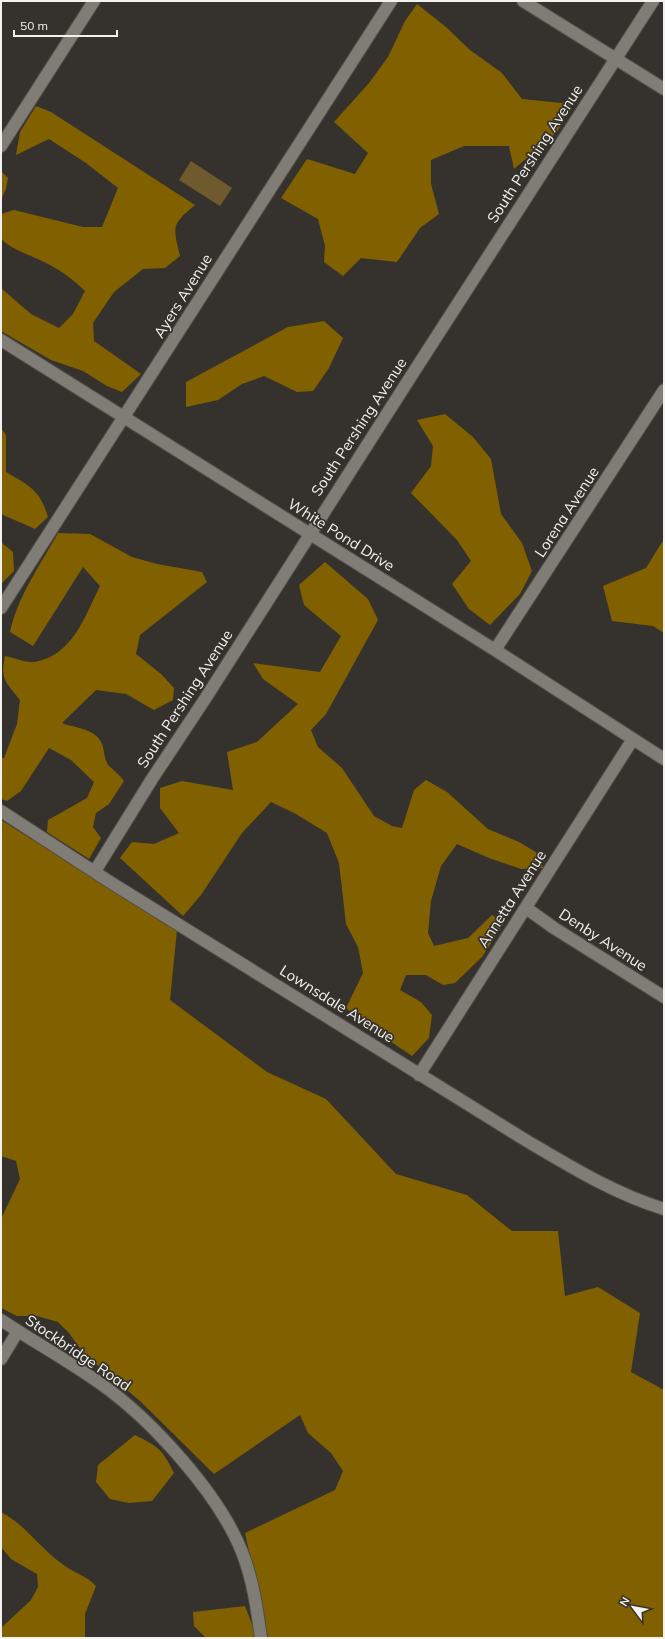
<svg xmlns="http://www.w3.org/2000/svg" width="665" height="1639" font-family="Mulish,sans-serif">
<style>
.green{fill:#6f5a2d}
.forest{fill:#816000}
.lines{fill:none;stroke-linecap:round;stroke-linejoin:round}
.minor-casing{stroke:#504e49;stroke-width:14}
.minor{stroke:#807d76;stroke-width:12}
.labels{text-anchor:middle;stroke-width:3.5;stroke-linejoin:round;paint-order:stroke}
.street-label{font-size:15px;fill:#f3f1ee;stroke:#35322d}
</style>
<rect width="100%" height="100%" fill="#35322d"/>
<path class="green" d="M 191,161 L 232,188 L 220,206 L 179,180 Z"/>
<path class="forest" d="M 417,4 L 446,27 L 470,50 L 502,73 L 522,99 L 571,104 L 557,132 L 514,169 L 509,146 L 464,146 L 431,160 L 431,184 L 439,214 L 420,228 L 397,262 L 361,258 L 343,276 L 324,262 L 325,246 L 318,219 L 281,198 L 307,159 L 355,174 L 368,153 L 334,122 L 369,83 L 388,57 L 405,21 Z
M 36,106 L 51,112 L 195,205 C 171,225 173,226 180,256 L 165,268 L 143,269 L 114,292 L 93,323 L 94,341 L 141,374 L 122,392 L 107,386 L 83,371 L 51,360 L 1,331 L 1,288 L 31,314 L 59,328 L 73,314 L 85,291 C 75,281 63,272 50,265 C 34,256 15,252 1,239 L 1,214 L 14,210 L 83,227 L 102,227 L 118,188 L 86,163 L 49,139 L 16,155 L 20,132 Z
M 1,171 L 8,178 L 6,189 L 1,200 Z
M 324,321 L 343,338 L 329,368 L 313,391 L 297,392 L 264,376 L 242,384 L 218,400 L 186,407 L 186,382 L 288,327 Z
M 445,414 L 473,437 L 491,459 L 501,514 L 522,543 L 532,571 L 520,594 L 490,625 L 469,609 L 452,584 L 471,561 L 457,540 L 411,493 L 431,466 L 433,446 L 417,420 Z
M 1,428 L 6,435 L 6,472 C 30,486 40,490 48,517 L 35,529 L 1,514 Z
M 58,533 L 90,534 L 132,557 L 157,564 L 202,572 L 207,582 L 140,635 L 136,654 L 161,674 L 174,688 L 173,700 L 154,710 L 126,694 L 96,690 L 62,723 C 74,728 94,728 101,742 C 105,749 103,758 109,766 C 114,771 120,775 124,781 L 109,804 L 96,813 L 93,827 L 101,838 L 89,859 L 47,832 L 48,820 L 87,798 L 94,782 L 71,760 L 49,748 L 21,791 L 7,801 L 1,799 L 1,758 L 4,758 L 17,724 L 20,700 C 6,682 0,680 5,656 C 14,658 27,663 35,662 C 73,655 85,616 100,586 L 83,567 L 33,646 L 10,632 C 18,596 40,565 58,533 Z
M 664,539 L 664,633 L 653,626 L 612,621 L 603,586 L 646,568 Z
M 1,542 L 13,552 L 14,571 L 1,584 Z
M 325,562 L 368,599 L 378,620 L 326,714 L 311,730 L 318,747 L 342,768 L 374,816 L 392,826 L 402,828 L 414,790 L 426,780 L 447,792 L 488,829 L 519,842 L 539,854 L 543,868 L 521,869 L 489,858 L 457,844 L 441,866 L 431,901 L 428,933 L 434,946 L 468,938 L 492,915 L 504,923 L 482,957 L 455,983 L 443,985 L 426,975 L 406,975 L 400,990 L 421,1002 L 432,1015 L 429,1038 L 412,1056 L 369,1027 L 346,1008 L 363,973 L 358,947 L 346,924 L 339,863 L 327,833 L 296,814 L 271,802 L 242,833 L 201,895 L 183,916 L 120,858 L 132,842 L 154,844 L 179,833 L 160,808 L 160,788 L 182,781 L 233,790 L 227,752 L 257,742 L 298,704 L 263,679 L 253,663 L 320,672 L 341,636 L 304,605 L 299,585 Z
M 1,820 L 177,930 L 170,1000 L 267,1072 L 326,1099 L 396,1174 L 467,1195 L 512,1231 L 558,1231 L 565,1296 L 598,1287 L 640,1313 L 631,1372 L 664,1390 L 664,1638 L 268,1638 L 245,1533 L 335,1490 L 343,1471 L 331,1453 L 308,1433 L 300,1415 L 214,1474 L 140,1401 L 84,1354 L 69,1333 L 58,1322 L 37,1316 L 17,1316 L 1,1308 L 1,1219 L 20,1179 L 16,1161 L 1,1156 Z
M 135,1435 C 159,1447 162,1449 174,1473 L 152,1501 L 129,1503 L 110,1499 L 96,1482 L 98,1465 Z
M 1,1512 C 26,1525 41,1550 65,1566 C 77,1574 85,1575 96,1586 L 85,1614 L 85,1638 L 1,1638 L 1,1628 L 31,1600 L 38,1587 L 37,1574 L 11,1559 L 1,1547 Z
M 245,1606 L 255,1632 L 256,1638 L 206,1638 L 194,1626 L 193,1612 Z"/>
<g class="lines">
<g class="minor-casing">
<path id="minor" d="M 523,1 L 664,89
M 1,146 L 94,1
M 1,340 L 495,650 L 664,759
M 1,608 L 391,1
M 495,650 L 664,390
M 1,811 L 110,882 L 527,1141 C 571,1167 615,1194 664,1209
M 95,871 L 152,779 L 205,699 L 415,370 L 653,1
M 526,908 L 554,928 L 664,997
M 419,1075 L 633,739
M 1,1320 C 34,1342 69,1361 101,1384 C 152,1420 219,1494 242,1552 C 253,1580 257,1609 261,1638
M 1,1359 L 18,1331"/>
</g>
<use href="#minor" class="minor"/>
</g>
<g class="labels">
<g class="street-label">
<text transform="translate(535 154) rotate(-57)" y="5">South Pershing Avenue</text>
<text transform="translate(183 296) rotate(-58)" y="5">Ayers Avenue</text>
<text transform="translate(359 427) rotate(-57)" y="5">South Pershing Avenue</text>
<text transform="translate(567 512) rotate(-57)" y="5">Lorena Avenue</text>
<text transform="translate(341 535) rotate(32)" y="5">White Pond Drive</text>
<text transform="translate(185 699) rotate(-57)" y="5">South Pershing Avenue</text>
<text transform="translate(512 899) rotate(-57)" y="5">Annetta Avenue</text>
<text transform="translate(603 940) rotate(33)" y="5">Denby Avenue</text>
<text transform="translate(337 1004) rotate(32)" y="5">Lownsdale Avenue</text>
<text transform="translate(78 1353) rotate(34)" y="5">Stockbridge Road</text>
</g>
</g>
<rect width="665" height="1639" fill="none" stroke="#f3f1ee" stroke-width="4"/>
<g transform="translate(633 1607) rotate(302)" stroke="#35322d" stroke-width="3" paint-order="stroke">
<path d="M0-3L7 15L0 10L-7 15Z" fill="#f3f1ee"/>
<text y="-6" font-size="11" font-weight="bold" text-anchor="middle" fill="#f3f1ee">N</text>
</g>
<path d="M14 30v6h103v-6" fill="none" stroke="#f3f1ee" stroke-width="2"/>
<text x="20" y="30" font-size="12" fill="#f3f1ee" stroke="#35322d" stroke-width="3" paint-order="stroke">50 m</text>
</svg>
